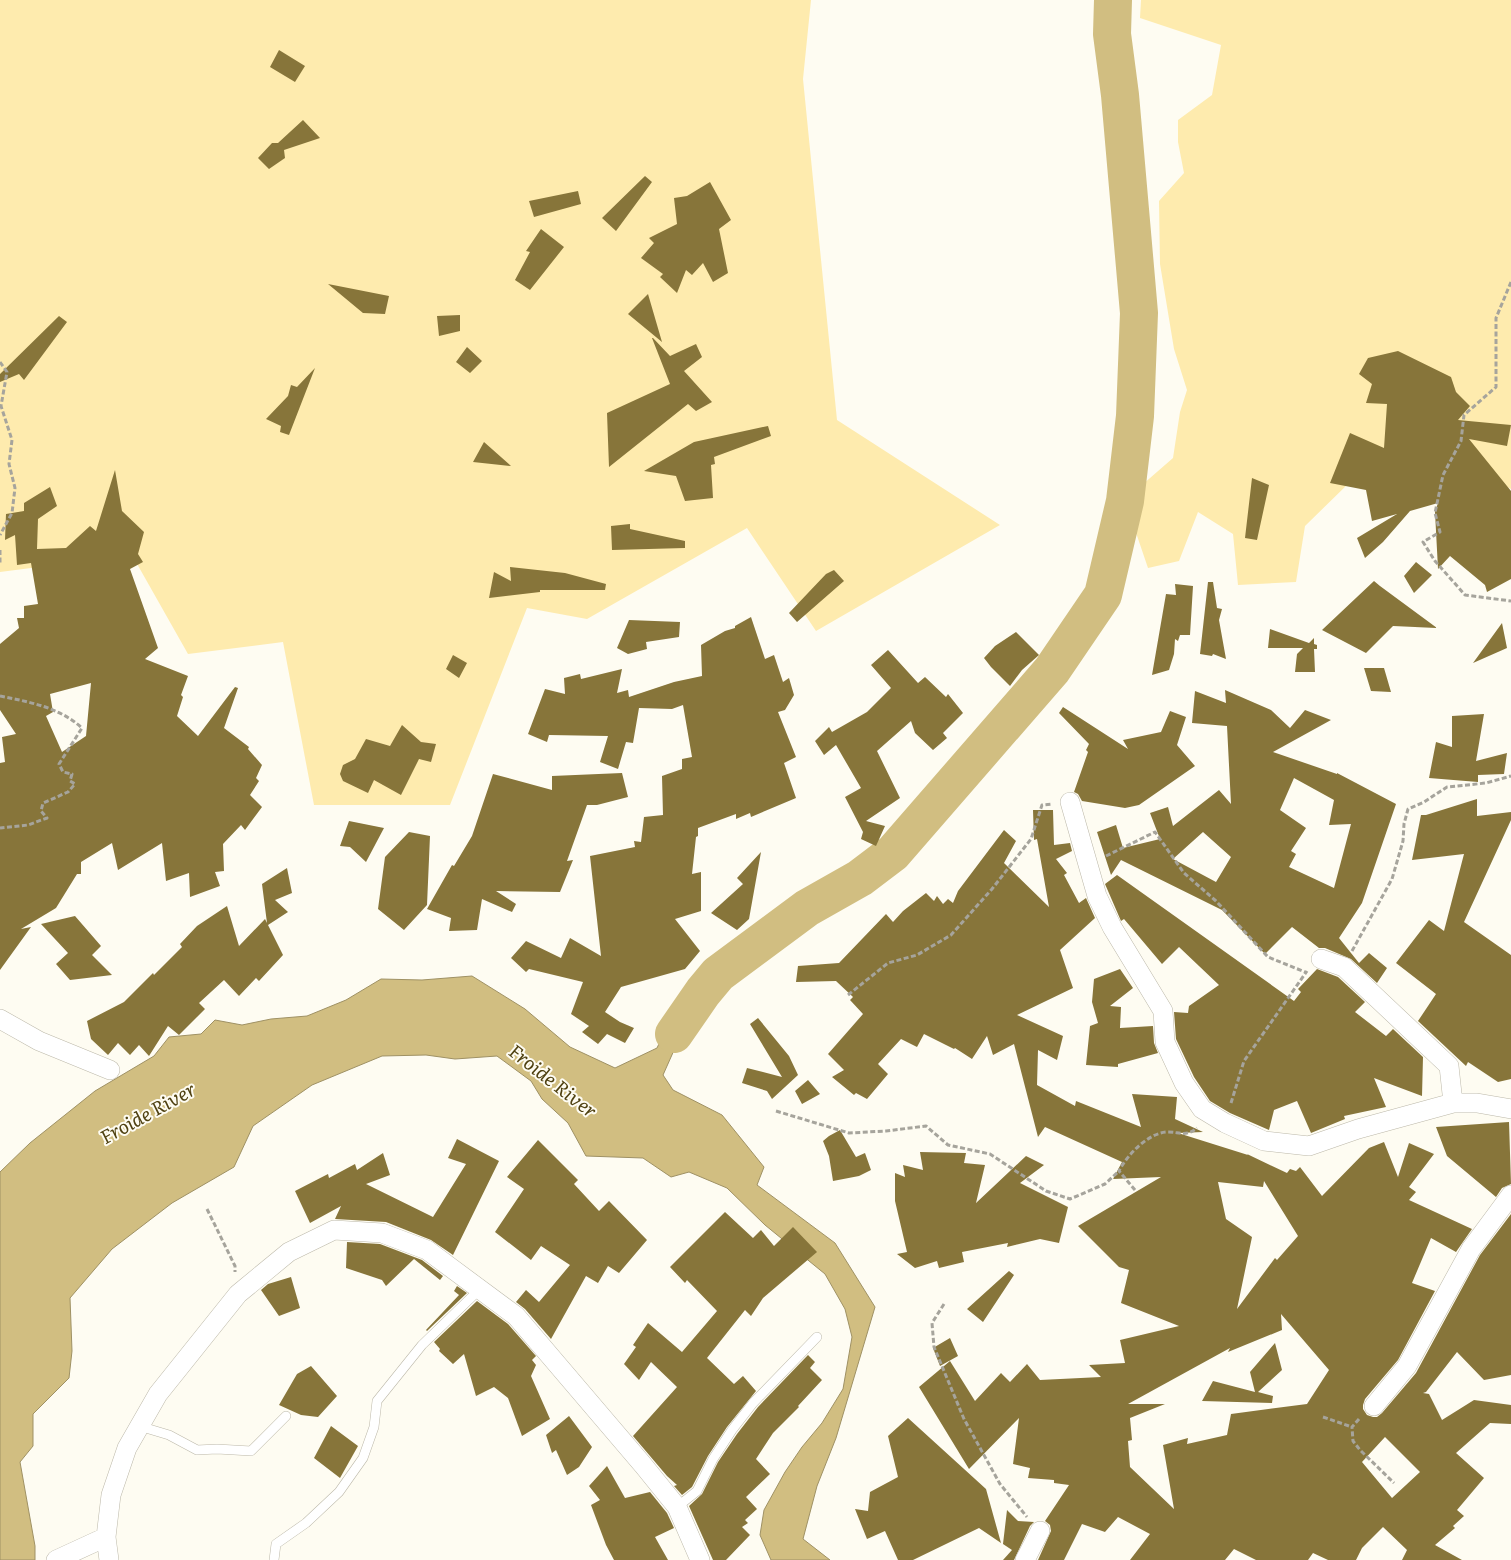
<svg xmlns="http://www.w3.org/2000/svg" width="1511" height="1560" font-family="Literata,serif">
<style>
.green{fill:#feebae}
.water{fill:#d1be81;stroke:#9f9164}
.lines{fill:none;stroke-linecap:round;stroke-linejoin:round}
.river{stroke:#d1be81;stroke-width:38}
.building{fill:#87753a;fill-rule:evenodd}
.lane-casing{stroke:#bcb8a9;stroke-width:10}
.street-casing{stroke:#bcb8a9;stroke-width:20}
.path{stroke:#a6a49c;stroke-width:3;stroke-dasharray:5 2.5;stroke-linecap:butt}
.lane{stroke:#fff;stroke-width:9}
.street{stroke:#fff;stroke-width:19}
.labels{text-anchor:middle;stroke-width:4;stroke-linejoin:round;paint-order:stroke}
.water-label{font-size:19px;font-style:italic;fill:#4f4111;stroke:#fefcf2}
</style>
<rect width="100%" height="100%" fill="#fefcf2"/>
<path class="green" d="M 0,0 L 811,0 L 803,79 L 837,420 L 1000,525 L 816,631 L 747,528 L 587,619 L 527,608 L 450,805 L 314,805 L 283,642 L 188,654 L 132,555 L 0,572 Z
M 1141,0 L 1511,0 L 1511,489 L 1439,451 L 1350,482 L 1305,526 L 1296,582 L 1238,585 L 1233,534 L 1198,512 L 1179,561 L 1148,568 L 1132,521 L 1142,485 L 1173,458 L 1180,412 L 1187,390 L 1174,349 L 1160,264 L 1159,201 L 1184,173 L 1178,142 L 1178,120 L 1212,95 L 1221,45 L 1140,18 Z"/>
<path class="water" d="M 472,976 L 525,1009 L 570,1047 L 615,1068 L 657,1048 L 670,1020 L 681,1009 L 703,992 L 695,1013 L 679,1039 L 663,1075 L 673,1090 L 722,1115 L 764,1167 L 757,1185 L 835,1243 L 875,1307 L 836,1438 L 817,1486 L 803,1539 L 830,1560 L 771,1560 L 760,1535 L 764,1510 L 785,1472 L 802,1447 L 822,1423 L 843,1389 L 852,1337 L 845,1309 L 825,1274 L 765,1225 L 727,1188 L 689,1172 L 671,1177 L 643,1158 L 586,1156 L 568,1123 L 542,1099 L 531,1081 L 497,1056 L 455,1059 L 426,1055 L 382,1056 L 312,1085 L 253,1126 L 234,1167 L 172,1203 L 112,1249 L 70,1298 L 72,1351 L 69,1378 L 33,1414 L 33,1446 L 20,1462 L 35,1546 L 35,1560 L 0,1560 L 0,1172 L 30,1143 L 95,1091 L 154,1056 L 169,1037 L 201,1034 L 215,1020 L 242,1025 L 271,1019 L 307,1016 L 346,1000 L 381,979 L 422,980 Z"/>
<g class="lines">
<path class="river" d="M 674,1034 L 703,992 L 718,974 L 807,908 L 860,878 L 893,853 L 1052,670 L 1103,595 L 1125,501 L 1135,416 L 1139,313 L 1120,95 L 1112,34 L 1113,0"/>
</g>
<path class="building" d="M 279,50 L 305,66 L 295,82 L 270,67 Z
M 303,120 L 320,138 L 284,150 L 285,158 L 269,169 L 258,158 L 272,143 L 278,143 Z
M 645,176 L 652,182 L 616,231 L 602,218 Z
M 710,182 L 731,220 L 719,229 L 728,273 L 713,282 L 703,263 L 692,275 L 686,270 L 677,293 L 660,277 L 663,274 L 641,258 L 654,243 L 649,238 L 677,224 L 674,198 L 687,196 Z
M 578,191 L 581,204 L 534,217 L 529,201 Z
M 541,229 L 564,247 L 530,290 L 515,280 L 530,252 L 526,251 Z
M 328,284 L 389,296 L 385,314 L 363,313 Z
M 648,294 L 662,342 L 628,314 Z
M 460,315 L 460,331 L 439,336 L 437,316 Z
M 59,316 L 67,322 L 24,380 L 19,374 L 0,382 L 0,374 Z
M 652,338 L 653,338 L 670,356 L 696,344 L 702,357 L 684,371 L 712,402 L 696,411 L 688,404 L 609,467 L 607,413 L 670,384 Z
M 467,347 L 482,361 L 470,373 L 456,362 Z
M 1398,351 L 1451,377 L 1456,392 L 1470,406 L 1458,420 L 1511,425 L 1507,446 L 1469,439 L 1511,491 L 1511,579 L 1487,592 L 1485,585 L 1450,556 L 1438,569 L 1435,512 L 1438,503 L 1410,511 L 1383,542 L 1365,558 L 1357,538 L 1397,514 L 1372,521 L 1366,490 L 1330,483 L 1350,433 L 1384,448 L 1387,404 L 1366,403 L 1372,384 L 1359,374 L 1368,358 Z
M 315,368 L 289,435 L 280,432 L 281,426 L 266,419 L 288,396 L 291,385 L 297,387 Z
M 768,426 L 771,436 L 714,457 L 715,464 L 711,465 L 713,498 L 685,501 L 676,476 L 644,471 L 694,442 Z
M 484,442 L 511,466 L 473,462 Z
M 115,470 L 122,511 L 144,532 L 138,554 L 143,562 L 130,569 L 158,648 L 145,659 L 188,676 L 181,695 L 183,697 L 177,716 L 198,736 L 235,687 L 238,688 L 224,728 L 249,747 L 248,749 L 262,765 L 256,778 L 259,781 L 250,795 L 262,807 L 245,830 L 241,825 L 223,844 L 224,871 L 215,872 L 220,886 L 190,897 L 189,873 L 166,881 L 162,843 L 118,870 L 112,843 L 81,862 L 81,874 L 77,874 L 56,908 L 21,929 L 31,927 L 0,970 L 0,763 L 5,762 L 2,737 L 16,734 L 0,710 L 0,644 L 19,628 L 17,618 L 24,618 L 24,606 L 38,604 L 31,563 L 17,565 L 15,535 L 5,540 L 6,514 L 24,511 L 24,503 L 50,487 L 57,506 L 38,519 L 37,549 L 66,548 L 90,526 L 96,531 ZM 91,683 L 86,736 L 62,752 L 46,716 L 53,712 L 50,694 Z
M 1252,478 L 1269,485 L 1257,540 L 1245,538 Z
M 630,524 L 630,529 L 685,541 L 685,548 L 612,550 L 611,526 Z
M 1416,562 L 1432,575 L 1414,593 L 1404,576 Z
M 510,567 L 565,573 L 606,584 L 605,590 L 540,590 L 540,592 L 489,598 L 494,572 L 511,581 Z
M 834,570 L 844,581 L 797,622 L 789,613 L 826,574 Z
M 1374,581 L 1380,586 L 1437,628 L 1393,626 L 1366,653 L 1322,630 Z
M 1208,582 L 1213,582 L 1217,608 L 1222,609 L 1219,620 L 1226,659 L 1213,654 L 1212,656 L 1200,654 Z
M 1175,584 L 1193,586 L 1190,635 L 1180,635 L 1178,641 L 1175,639 L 1174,654 L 1169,670 L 1152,675 L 1166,594 L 1176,595 Z
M 751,617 L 765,659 L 774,655 L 783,682 L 789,678 L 794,695 L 785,710 L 778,712 L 796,757 L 784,763 L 796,798 L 751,817 L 750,813 L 736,819 L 736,814 L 698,828 L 698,836 L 696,837 L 692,874 L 701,872 L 701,911 L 675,919 L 700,951 L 685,969 L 621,987 L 605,1012 L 620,1022 L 634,1028 L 625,1043 L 607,1034 L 598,1044 L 582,1032 L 589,1026 L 571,1014 L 583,982 L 529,969 L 526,972 L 511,958 L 526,941 L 561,958 L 570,938 L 601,956 L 590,856 L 635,847 L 634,841 L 641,842 L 644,817 L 663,815 L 662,776 L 682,769 L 682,759 L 692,757 L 683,705 L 672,709 L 639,708 L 633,743 L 626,742 L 618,769 L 600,762 L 608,736 L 549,735 L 547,742 L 528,734 L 545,689 L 565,694 L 564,678 L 580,674 L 581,679 L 622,669 L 617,693 L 628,690 L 629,697 L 674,682 L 702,676 L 701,645 L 725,631 L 735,628 L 735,626 Z
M 629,620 L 680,622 L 679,637 L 646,642 L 647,649 L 628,654 L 617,648 Z
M 1502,623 L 1507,648 L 1473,663 Z
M 1270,629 L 1309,643 L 1314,638 L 1314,644 L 1317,645 L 1317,649 L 1314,649 L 1315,672 L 1295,672 L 1297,654 L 1303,648 L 1268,648 Z
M 1016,632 L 1039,655 L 1022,670 L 1010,686 L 991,667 L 984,658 L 995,646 Z
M 888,650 L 918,683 L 925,677 L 946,697 L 948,694 L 963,713 L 943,733 L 947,738 L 933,750 L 915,733 L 911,721 L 877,751 L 900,798 L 866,821 L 885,826 L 876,846 L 861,839 L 863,832 L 845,797 L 861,788 L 836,745 L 824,755 L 815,741 L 829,727 L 832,732 L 867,712 L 891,688 L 871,665 Z
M 453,655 L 467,663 L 459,678 L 446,669 Z
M 1364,668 L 1384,668 L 1391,692 L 1371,691 Z
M 1225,690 L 1271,710 L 1290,728 L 1305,710 L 1331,720 L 1273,752 L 1337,774 L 1337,773 L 1396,804 L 1362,903 L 1339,938 L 1359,963 L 1369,953 L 1387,968 L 1377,983 L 1351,959 L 1325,948 L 1319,948 L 1292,927 L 1265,954 L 1222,910 L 1121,860 L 1111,875 L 1097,832 L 1116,825 L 1123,848 L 1160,839 L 1150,813 L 1168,807 L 1173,826 L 1219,790 L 1231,804 L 1227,726 L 1192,723 L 1195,691 L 1226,703 ZM 1294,778 L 1334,800 L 1329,825 L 1351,824 L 1334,888 L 1289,867 L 1296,854 L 1291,851 L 1306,828 L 1280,810 ZM 1203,832 L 1231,857 L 1216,882 L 1173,859 Z
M 1063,707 L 1128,749 L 1123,740 L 1161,732 L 1170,711 L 1186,717 L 1177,745 L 1195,766 L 1139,805 L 1125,808 L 1082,801 L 1078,794 L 1074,792 L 1088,752 L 1086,750 L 1089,744 L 1059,713 Z
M 1484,714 L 1476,761 L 1507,753 L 1504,774 L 1478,775 L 1478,782 L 1429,778 L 1436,742 L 1452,747 L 1452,716 Z
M 402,725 L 421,742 L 436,744 L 431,762 L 419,759 L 401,795 L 374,780 L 368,793 L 343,781 L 340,774 L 343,765 L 355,759 L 366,739 L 390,746 Z
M 622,773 L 628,797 L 597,805 L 587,805 L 567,861 L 573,860 L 560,892 L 496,891 L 516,904 L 512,912 L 482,899 L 477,930 L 449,931 L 451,918 L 427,909 L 452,865 L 454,866 L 472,836 L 493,774 L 552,790 L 552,776 Z
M 1477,799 L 1477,816 L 1511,812 L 1511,820 L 1464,922 L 1511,955 L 1511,1079 L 1498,1082 L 1468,1062 L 1466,1066 L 1418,1021 L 1436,994 L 1396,963 L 1429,920 L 1444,931 L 1464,854 L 1412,860 L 1421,815 L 1426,815 Z
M 1033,810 L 1053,810 L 1054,845 L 1070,843 L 1072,851 L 1056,859 L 1067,873 L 1064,875 L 1079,903 L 1086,898 L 1095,918 L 1060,950 L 1073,988 L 1017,1015 L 1063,1036 L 1057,1060 L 1038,1050 L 1037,1085 L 1075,1106 L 1076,1101 L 1141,1127 L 1132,1094 L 1177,1097 L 1175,1119 L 1203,1132 L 1178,1133 L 1248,1155 L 1247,1154 L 1287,1173 L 1290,1169 L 1296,1171 L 1300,1167 L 1322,1196 L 1369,1148 L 1384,1142 L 1398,1177 L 1409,1143 L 1434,1154 L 1409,1187 L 1416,1192 L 1409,1200 L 1472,1229 L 1456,1252 L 1431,1238 L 1412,1283 L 1435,1291 L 1398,1360 L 1365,1399 L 1363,1405 L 1363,1409 L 1367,1415 L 1373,1417 L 1377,1417 L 1382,1413 L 1416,1373 L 1480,1255 L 1511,1214 L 1511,1375 L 1484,1380 L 1457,1352 L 1426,1392 L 1423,1393 L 1429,1394 L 1442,1420 L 1474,1400 L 1511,1405 L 1511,1424 L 1490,1423 L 1456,1453 L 1484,1478 L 1457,1510 L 1464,1516 L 1453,1526 L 1455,1528 L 1435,1545 L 1462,1560 L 1402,1560 L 1407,1550 L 1383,1527 L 1362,1548 L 1356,1560 L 1328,1560 L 1313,1553 L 1308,1560 L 1256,1560 L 1234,1549 L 1225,1560 L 1130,1560 L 1150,1534 L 1118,1517 L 1105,1532 L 1082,1524 L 1064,1560 L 1038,1560 L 1051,1531 L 1050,1525 L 1045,1521 L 1069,1485 L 1054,1483 L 1054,1480 L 1028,1478 L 1030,1468 L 1013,1464 L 1019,1418 L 969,1469 L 919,1387 L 950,1361 L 975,1401 L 1001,1373 L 1010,1382 L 1027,1364 L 1040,1380 L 1101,1377 L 1089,1365 L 1125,1363 L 1120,1340 L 1179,1326 L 1121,1303 L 1129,1270 L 1119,1267 L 1078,1226 L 1161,1177 L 1113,1179 L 1122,1162 L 1045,1127 L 1038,1137 L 1014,1044 L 993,1055 L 987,1036 L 972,1059 L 955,1048 L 954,1049 L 924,1034 L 917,1047 L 901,1039 L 878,1064 L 888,1074 L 867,1099 L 856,1093 L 854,1095 L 832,1077 L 844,1070 L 828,1054 L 863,1014 L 850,1000 L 853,997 L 836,981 L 796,982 L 798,966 L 839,963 L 886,914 L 893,922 L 903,911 L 926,893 L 934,901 L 937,896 L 943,904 L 948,899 L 953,903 L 958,891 L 1004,830 L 1016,841 L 1004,863 L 1049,907 L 1037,839 L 1034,840 ZM 1264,1181 L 1298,1236 L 1277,1260 L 1275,1258 L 1237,1309 L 1252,1237 L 1226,1219 L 1218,1182 L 1263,1187 ZM 1281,1314 L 1329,1370 L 1307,1404 L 1231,1414 L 1227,1435 L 1187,1444 L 1188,1438 L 1163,1445 L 1174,1509 L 1130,1467 L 1128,1441 L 1132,1440 L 1130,1418 L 1165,1404 L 1128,1404 L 1230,1348 L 1228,1352 L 1282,1330 ZM 1385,1437 L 1420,1472 L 1392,1498 L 1362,1462 Z
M 349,821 L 384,828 L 366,862 L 350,847 L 340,846 Z
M 409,832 L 430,836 L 427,905 L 404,930 L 378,909 L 385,857 Z
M 761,852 L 749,919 L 737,930 L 711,913 L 743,884 L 737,878 Z
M 287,868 L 292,893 L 275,900 L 288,912 L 268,925 L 283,955 L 259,981 L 256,978 L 239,996 L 224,980 L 199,1003 L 205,1009 L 179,1035 L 168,1026 L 149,1056 L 139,1045 L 130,1055 L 118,1043 L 108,1055 L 91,1039 L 87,1021 L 124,1002 L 153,973 L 154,975 L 182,947 L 180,944 L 197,926 L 227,906 L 239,946 L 265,919 L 267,923 L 262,884 Z
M 1117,875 L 1294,1001 L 1301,992 L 1298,989 L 1317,969 L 1338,977 L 1365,1002 L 1355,1012 L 1386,1036 L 1393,1029 L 1423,1057 L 1422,1096 L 1374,1078 L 1386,1107 L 1344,1116 L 1345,1119 L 1311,1133 L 1297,1101 L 1274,1110 L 1269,1130 L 1230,1113 L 1210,1101 L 1194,1077 L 1176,1039 L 1174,1012 L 1188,1013 L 1189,1006 L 1219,985 L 1179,947 L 1162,964 L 1124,919 L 1121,921 L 1105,884 Z
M 75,916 L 101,946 L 92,955 L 112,975 L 70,980 L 56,964 L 68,953 L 41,924 Z
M 1120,969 L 1133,988 L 1110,1006 L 1121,1007 L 1120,1028 L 1153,1026 L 1154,1043 L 1158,1053 L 1118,1064 L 1118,1067 L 1086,1065 L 1090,1026 L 1098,1023 L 1092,1002 L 1094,979 Z
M 758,1018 L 789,1056 L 798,1075 L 772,1099 L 767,1091 L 742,1083 L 747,1068 L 782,1077 L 750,1024 Z
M 808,1080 L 820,1094 L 802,1104 L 795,1091 Z
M 1509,1122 L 1511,1184 L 1502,1188 L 1496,1197 L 1447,1156 L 1436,1127 Z
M 840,1130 L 856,1157 L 865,1153 L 871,1170 L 859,1176 L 833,1181 L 829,1156 L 823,1141 L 829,1136 Z
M 457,1139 L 499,1161 L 453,1255 L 431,1240 L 386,1222 L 335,1219 L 341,1206 L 310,1223 L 295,1191 L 328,1174 L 329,1178 L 355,1164 L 357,1170 L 383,1153 L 390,1175 L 366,1184 L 433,1217 L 466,1164 L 448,1158 Z
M 538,1140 L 578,1180 L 574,1184 L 599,1211 L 609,1201 L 647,1240 L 619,1273 L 608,1266 L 598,1283 L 586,1276 L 551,1339 L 525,1309 L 516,1302 L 526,1290 L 539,1302 L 570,1265 L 541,1246 L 531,1260 L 495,1232 L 524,1189 L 507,1177 Z
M 920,1152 L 966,1153 L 964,1163 L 985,1165 L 976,1203 L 1026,1156 L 1044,1165 L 1020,1183 L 1068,1207 L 1059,1243 L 1040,1239 L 1007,1247 L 1008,1243 L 962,1252 L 964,1262 L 939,1268 L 937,1261 L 915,1268 L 897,1254 L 907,1252 L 895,1201 L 895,1173 L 905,1177 L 903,1165 L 923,1170 Z
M 725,1212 L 753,1238 L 761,1230 L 774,1246 L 793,1227 L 817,1252 L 763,1298 L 751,1316 L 745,1310 L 707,1358 L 734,1384 L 743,1376 L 756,1391 L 727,1427 L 708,1456 L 692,1487 L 682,1495 L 674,1486 L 677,1485 L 667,1476 L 633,1436 L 677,1387 L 651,1362 L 639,1380 L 624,1364 L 636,1347 L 633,1345 L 648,1323 L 682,1352 L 717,1311 L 687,1280 L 685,1283 L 670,1267 Z
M 347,1242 L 380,1244 L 422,1260 L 443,1276 L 440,1280 L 414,1259 L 386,1286 L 382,1280 L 346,1268 Z
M 1009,1271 L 1014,1275 L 983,1322 L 967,1309 Z
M 291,1277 L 300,1308 L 279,1316 L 261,1290 L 268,1284 Z
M 457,1286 L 467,1293 L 427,1331 L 426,1330 L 459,1295 L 454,1291 Z
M 477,1301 L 508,1324 L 536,1356 L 532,1360 L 536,1365 L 531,1376 L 550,1419 L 522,1436 L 508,1398 L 494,1387 L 476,1396 L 464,1354 L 453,1364 L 439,1351 L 440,1349 L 434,1342 Z
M 950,1338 L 958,1356 L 940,1366 L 933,1348 Z
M 1275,1343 L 1282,1370 L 1258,1392 L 1273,1396 L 1272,1403 L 1202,1401 L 1213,1381 L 1255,1392 L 1250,1372 Z
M 808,1355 L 815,1362 L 810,1368 L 822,1380 L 798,1406 L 799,1407 L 773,1433 L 756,1459 L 770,1474 L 746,1497 L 757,1509 L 745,1520 L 748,1523 L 742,1527 L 750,1535 L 726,1560 L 713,1560 L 689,1506 L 702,1494 L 718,1462 L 737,1434 L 758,1407 Z
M 311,1366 L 337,1396 L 318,1417 L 301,1415 L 279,1405 L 297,1374 Z
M 569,1416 L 592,1447 L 579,1467 L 567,1475 L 556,1450 L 552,1453 L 546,1435 Z
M 908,1418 L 986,1489 L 1001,1543 L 979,1528 L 913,1560 L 898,1560 L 885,1531 L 867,1539 L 855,1509 L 868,1511 L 870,1492 L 898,1477 L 888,1436 Z
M 331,1426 L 358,1446 L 340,1478 L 314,1458 Z
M 607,1466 L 625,1498 L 650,1492 L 667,1513 L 674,1528 L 655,1537 L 668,1560 L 614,1560 L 606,1545 L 591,1505 L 600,1500 L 589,1486 Z
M 1007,1510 L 1018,1521 L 1034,1522 L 1030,1526 L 1014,1560 L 1003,1560 L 1012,1550 L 1003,1544 Z"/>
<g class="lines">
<g class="lane-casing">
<path id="lane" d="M 139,1426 L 169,1435 L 197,1450 L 217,1449 L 251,1451 L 286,1416
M 677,1507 L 697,1491 L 713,1459 L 732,1430 L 753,1403 L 817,1337
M 274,1560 L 276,1544 L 306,1523 L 339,1492 L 363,1458 L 374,1427 L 377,1401 L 422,1345 L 480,1289"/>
</g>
<g class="street-casing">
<path id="street" d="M 1070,802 L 1097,896 L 1112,927 L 1163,1011 L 1165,1042 L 1184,1083 L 1202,1109 L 1225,1123 L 1264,1141 L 1309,1146 L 1358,1129 L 1453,1103 L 1477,1103 L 1511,1109
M 1321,959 L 1344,967 L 1449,1066 L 1453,1103
M 0,1019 L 39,1041 L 110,1070
M 1374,1406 L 1407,1366 L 1471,1249 L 1511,1195
M 56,1560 L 106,1537
M 109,1560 L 106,1537 L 111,1495 L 127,1448 L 158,1394 L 238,1294 L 289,1252 L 334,1230 L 382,1233 L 427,1250 L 516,1316 L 643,1465 L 677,1507 L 700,1560
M 1025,1560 L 1040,1531"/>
</g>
<path class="path" d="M 1511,282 L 1496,318 L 1496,387 L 1464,415 L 1461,441 L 1443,475 L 1435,513 L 1440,532 L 1423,542 L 1435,561 L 1465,595 L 1511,601
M 0,362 L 7,372 L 1,406 L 12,440 L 9,464 L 15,488 L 12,513 L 0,535
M 0,550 L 0,565
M 0,696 C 29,702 59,707 82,728 L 59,764 L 63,772 L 72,774 L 70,781 L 75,784 L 68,792 L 43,803 L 41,811 L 47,818 L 28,825 L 0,828
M 1106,856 L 1155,832 L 1184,873 L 1216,901 L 1268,957 L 1305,972
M 1352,951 L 1392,879 L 1403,841 L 1404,824 L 1408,809 L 1424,802 L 1447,787 L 1486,783 L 1511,776
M 848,995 L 888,963 L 917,955 L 951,935 L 992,889 L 1031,839 L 1042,805 L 1052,804
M 1231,1103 L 1244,1061 L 1307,971
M 776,1111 L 849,1133 L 886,1131 L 926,1126 L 948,1145 L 990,1154 L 1046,1191 L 1070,1199 L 1105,1184 L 1119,1171
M 1135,1190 L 1119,1171 C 1127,1155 1148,1133 1167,1132 C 1180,1132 1186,1137 1197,1128
M 207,1209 L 235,1266 L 235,1272
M 944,1304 L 932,1323 L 934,1347 L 964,1419 L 1000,1484 L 1027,1517
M 1323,1417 L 1352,1427
M 1359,1419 L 1352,1427 L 1353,1441 L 1360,1450 L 1394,1483"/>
<use href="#lane" class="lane"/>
<use href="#street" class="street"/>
</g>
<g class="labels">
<g class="water-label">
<text transform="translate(553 1081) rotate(38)" y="7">Froide River</text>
<text transform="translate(148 1113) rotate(-29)" y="7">Froide River</text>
</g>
</g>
</svg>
